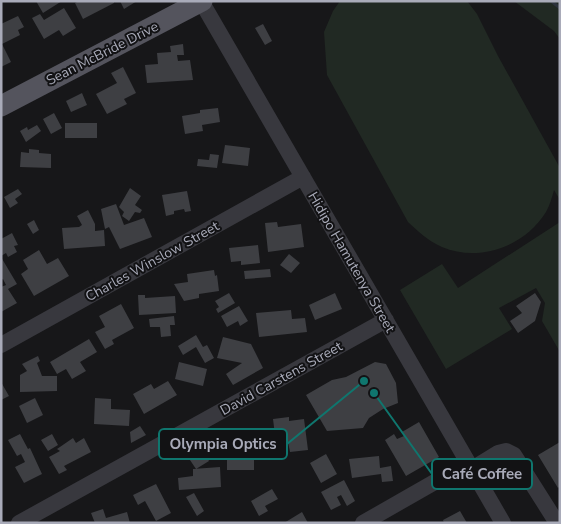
<svg xmlns="http://www.w3.org/2000/svg" width="561" height="524" font-family="'Nunito Sans',sans-serif">
<style>
.green{fill:#212923}
.lines{fill:none;stroke-linecap:round;stroke-linejoin:round}
.stream{stroke:#2d333d;stroke-width:3}
.building{fill:#3e3f43}
.minor{stroke:#38383e;stroke-width:16}
.major{stroke:#54545d;stroke-width:21}
.labels{text-anchor:middle;stroke-width:4;stroke-linejoin:round;paint-order:stroke}
.street-label{font-size:14px;fill:#a9abb9;stroke:#121214}
.leader{fill:none;stroke:#0f766e;stroke-width:2}
.callout-dot{fill:#0f766e;stroke:#121214;stroke-width:2}
.callout{fill:#121214;stroke:#0f766e;stroke-width:2}
.callout-label{font-size:15px;text-anchor:middle;font-weight:bold;fill:#a9abb9}
</style>
<rect width="100%" height="100%" fill="#171719"/>
<path class="green" d="M 340,1 L 467,1 L 477,14 L 498,56 L 560,168 L 560,200 L 554,190 C 552,197 550,205 546,212 C 525,246 480,263 442,247 C 428,241 419,232 408,222 L 327,75 L 324,32 L 333,11 Z
M 514,1 L 560,1 L 560,39 L 554,31 Z
M 560,222 L 560,352 L 542,321 L 545,303 L 536,288 L 499,308 L 512,329 L 446,369 L 400,290 L 442,264 L 458,288 Z"/>
<g class="lines">
<path class="stream" d="M 551,1 L 560,8"/>
</g>
<path class="building" d="M 36,1 L 62,1 L 43,13 Z
M 79,1 L 114,1 L 114,3 L 83,19 L 75,3 Z
M 120,1 L 137,1 L 124,9 Z
M 64,8 L 76,28 L 63,36 L 59,30 L 44,39 L 32,18 L 40,14 L 44,20 Z
M 18,16 L 24,27 L 18,30 L 20,35 L 2,44 L 11,62 L 1,67 L 1,24 Z
M 263,24 L 272,41 L 265,45 L 255,28 Z
M 183,44 L 184,55 L 177,55 L 178,61 L 190,60 L 193,80 L 147,83 L 145,65 L 158,64 L 157,53 L 171,52 L 170,46 Z
M 123,67 L 136,93 L 124,99 L 127,104 L 107,114 L 96,94 L 117,83 L 111,73 Z
M 82,93 L 87,105 L 71,112 L 66,101 Z
M 218,108 L 220,122 L 202,125 L 203,131 L 185,134 L 182,116 L 200,113 L 200,110 Z
M 54,113 L 62,128 L 51,134 L 43,119 Z
M 65,123 L 97,123 L 97,138 L 65,138 Z
M 37,125 L 41,131 L 26,142 L 20,131 L 27,127 L 28,130 Z
M 225,145 L 250,148 L 248,166 L 222,163 Z
M 29,149 L 39,150 L 39,153 L 51,154 L 51,168 L 20,167 L 21,152 L 29,153 Z
M 210,154 L 219,155 L 217,168 L 197,166 L 198,159 L 209,160 Z
M 130,188 L 141,196 L 135,205 L 142,210 L 140,213 L 135,212 L 129,221 L 122,216 L 124,212 L 119,207 Z
M 18,189 L 22,194 L 15,199 L 18,203 L 10,208 L 4,197 Z
M 187,191 L 191,211 L 185,212 L 184,209 L 174,211 L 174,214 L 166,216 L 162,195 Z
M 116,204 L 124,225 L 144,218 L 152,237 L 120,249 L 109,227 L 105,229 L 101,209 Z
M 88,210 L 95,224 L 95,231 L 104,230 L 105,246 L 64,249 L 62,228 L 79,227 L 82,225 L 77,216 Z
M 34,220 L 39,230 L 33,234 L 27,224 Z
M 277,222 L 278,227 L 301,224 L 304,247 L 268,252 L 265,223 Z
M 12,233 L 18,245 L 14,246 L 17,252 L 8,257 L 6,253 L 1,256 L 1,239 Z
M 258,245 L 260,263 L 241,265 L 241,261 L 231,262 L 229,248 Z
M 39,250 L 47,264 L 58,258 L 69,276 L 34,296 L 21,274 L 28,269 L 23,260 Z
M 289,254 L 300,263 L 291,273 L 280,265 Z
M 1,257 L 17,284 L 8,289 L 17,303 L 1,312 L 1,287 L 6,285 L 3,279 L 1,280 Z
M 270,269 L 271,277 L 245,279 L 244,271 Z
M 214,270 L 215,276 L 217,275 L 219,291 L 199,294 L 199,298 L 184,301 L 174,284 L 188,282 L 187,274 Z
M 229,293 L 235,303 L 218,313 L 216,309 L 219,307 L 215,301 Z
M 335,293 L 342,309 L 315,320 L 309,305 Z
M 535,293 L 541,302 L 535,321 L 518,333 L 510,321 L 522,313 L 516,306 Z
M 138,295 L 145,295 L 145,298 L 175,296 L 176,313 L 139,315 Z
M 121,304 L 134,328 L 112,340 L 114,344 L 105,349 L 95,332 L 105,327 L 99,316 Z
M 239,306 L 248,321 L 240,326 L 238,321 L 227,327 L 221,316 Z
M 291,310 L 292,319 L 305,318 L 307,332 L 259,337 L 256,313 Z
M 174,316 L 175,325 L 170,325 L 171,336 L 161,337 L 160,327 L 150,327 L 149,319 Z
M 196,335 L 203,347 L 207,345 L 214,358 L 205,363 L 196,347 L 183,355 L 178,346 Z
M 223,337 L 251,344 L 263,368 L 233,385 L 226,374 L 242,363 L 217,358 Z
M 89,339 L 97,352 L 80,362 L 86,371 L 72,379 L 66,369 L 57,374 L 50,362 Z
M 38,356 L 40,361 L 37,363 L 42,376 L 57,376 L 57,391 L 20,392 L 20,375 L 27,371 L 22,364 Z
M 179,362 L 207,369 L 203,386 L 175,379 Z
M 375,362 L 386,364 L 396,383 L 398,403 L 383,409 L 369,418 L 363,428 L 327,431 L 306,395 L 332,380 L 346,377 Z
M 168,381 L 177,395 L 144,414 L 133,394 L 151,384 L 154,389 Z
M 1,382 L 9,396 L 1,400 Z
M 35,398 L 43,415 L 27,423 L 19,406 Z
M 95,398 L 111,399 L 111,409 L 130,410 L 129,426 L 94,424 Z
M 289,417 L 289,421 L 304,419 L 308,450 L 290,452 L 288,442 L 276,443 L 273,419 Z
M 419,422 L 439,457 L 406,476 L 385,440 L 394,434 L 397,439 L 404,436 L 402,432 Z
M 140,426 L 146,435 L 131,443 L 130,432 Z
M 246,428 L 249,433 L 241,437 L 244,442 L 237,446 L 231,436 Z
M 20,434 L 28,449 L 30,448 L 42,474 L 24,483 L 15,467 L 25,462 L 21,454 L 17,456 L 8,440 Z
M 52,434 L 58,445 L 48,451 L 41,440 Z
M 73,438 L 76,443 L 84,438 L 91,452 L 64,466 L 67,470 L 59,474 L 49,457 L 60,451 L 57,449 Z
M 560,442 L 560,486 L 558,488 L 538,455 Z
M 227,449 L 247,449 L 247,457 L 254,457 L 254,470 L 227,470 Z
M 204,452 L 209,461 L 196,469 L 190,460 Z
M 326,454 L 337,474 L 321,483 L 310,463 Z
M 379,456 L 380,468 L 391,466 L 393,481 L 382,482 L 381,474 L 352,478 L 349,459 Z
M 220,467 L 221,487 L 179,490 L 178,478 L 193,476 L 193,469 Z
M 344,480 L 355,501 L 347,506 L 341,495 L 337,497 L 341,505 L 331,510 L 321,492 Z
M 156,484 L 171,513 L 156,521 L 145,501 L 138,505 L 133,495 Z
M 272,489 L 278,499 L 265,506 L 268,511 L 259,516 L 251,501 Z
M 194,493 L 204,511 L 197,516 L 186,497 Z
M 103,509 L 106,518 L 127,512 L 130,523 L 95,523 L 91,513 Z
M 460,511 L 467,523 L 444,523 L 443,520 Z
M 302,512 L 308,523 L 284,523 Z"/>
<g class="lines">
<path class="minor" d="M 201,1 L 503,523
M 1,345 L 303,177
M 472,469 L 498,453 L 506,451 L 514,455 L 557,523
M 19,523 L 386,320
M 363,523 L 468,463"/>
<path class="major" d="M 1,106 L 202,1"/>
</g>
<g class="labels">
<g class="street-label">
<text transform="translate(102 53) rotate(-27)" y="5">Sean McBride Drive</text>
<text transform="translate(152 261) rotate(-29)" y="5">Charles Winslow Street</text>
<text transform="translate(352 262) rotate(60)" y="5">Hidipo Hamutenya Street</text>
<text transform="translate(281 378) rotate(-29)" y="5">David Carstens Street</text>
</g>
</g>
<path class="leader" d="M364 381L287 444M374 393L432 474"/>
<g class="callout-dot">
<circle cx="364" cy="381" r="5"/>
<circle cx="374" cy="393" r="5"/>
</g>
<g class="callout">
<rect x="159" y="429" width="128" height="30" rx="5"/>
<rect x="432" y="459" width="100" height="30" rx="5"/>
</g>
<g class="callout-label">
<text x="223" y="449">Olympia Optics</text>
<text x="482" y="479">Café Coffee</text>
</g>
<rect width="561" height="524" fill="none" stroke="#a9abb9" stroke-width="5"/>
</svg>
